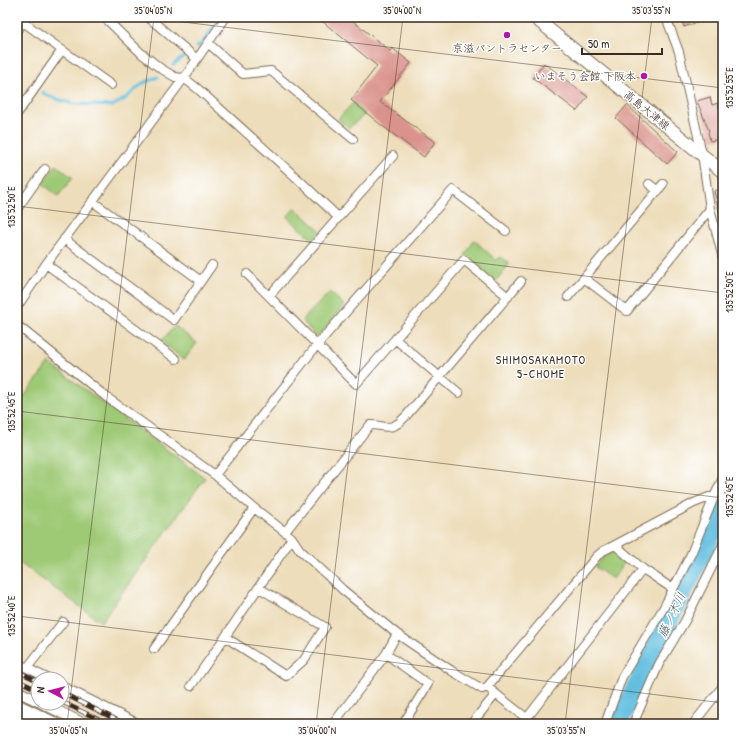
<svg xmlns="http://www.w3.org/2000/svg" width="740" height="741" font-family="'Patrick Hand','Klee One',sans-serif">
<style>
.green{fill:#9ec975;stroke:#6c7a4a}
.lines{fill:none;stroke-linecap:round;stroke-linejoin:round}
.stream{stroke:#61bedf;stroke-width:3}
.river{stroke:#61bedf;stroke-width:19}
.building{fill:#da938c}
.minor-casing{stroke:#796955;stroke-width:10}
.tertiary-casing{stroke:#796955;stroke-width:12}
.secondary-casing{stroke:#796955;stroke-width:14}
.motorway-casing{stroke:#796955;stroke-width:17}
.minor{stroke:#fff;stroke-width:8}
.tertiary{stroke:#fff;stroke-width:10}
.secondary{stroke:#fff;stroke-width:12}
.motorway{stroke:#fff;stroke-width:15}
.rail-casing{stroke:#3b2a1e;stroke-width:4.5}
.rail{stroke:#fff;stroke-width:3;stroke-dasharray:9;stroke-linecap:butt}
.ticks{fill:none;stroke:#3b2a1e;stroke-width:1;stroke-opacity:0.45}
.poi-dot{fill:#b5179e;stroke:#fff;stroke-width:1.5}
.labels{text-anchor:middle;stroke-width:3;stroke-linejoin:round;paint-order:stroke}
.poi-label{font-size:11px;fill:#3b2a1e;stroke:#fff}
.street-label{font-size:11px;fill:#3b2a1e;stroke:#fff}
.neighbourhood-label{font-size:12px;letter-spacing:1px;fill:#3b2a1e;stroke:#fff}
.water-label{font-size:12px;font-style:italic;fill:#485e62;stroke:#fff}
.neatline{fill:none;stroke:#3b2a1e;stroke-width:1.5}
.ticks-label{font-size:10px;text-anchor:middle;fill:#3b2a1e}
</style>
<rect width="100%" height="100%" fill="#fff"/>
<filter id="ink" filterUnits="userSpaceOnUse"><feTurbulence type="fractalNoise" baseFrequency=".025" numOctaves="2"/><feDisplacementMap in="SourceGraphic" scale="8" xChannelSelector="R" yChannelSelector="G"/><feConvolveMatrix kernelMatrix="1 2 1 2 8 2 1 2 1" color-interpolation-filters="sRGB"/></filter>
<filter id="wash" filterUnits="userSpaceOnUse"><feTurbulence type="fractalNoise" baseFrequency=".012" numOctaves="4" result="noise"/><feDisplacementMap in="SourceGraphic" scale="16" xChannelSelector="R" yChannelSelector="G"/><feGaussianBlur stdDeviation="0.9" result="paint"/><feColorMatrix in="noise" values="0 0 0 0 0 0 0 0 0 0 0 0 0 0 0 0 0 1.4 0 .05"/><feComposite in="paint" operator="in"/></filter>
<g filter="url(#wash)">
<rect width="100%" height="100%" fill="#edddba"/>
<path class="green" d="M 353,103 L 365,114 L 349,128 L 338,119 Z
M 56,165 L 73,178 L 58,196 L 43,184 Z
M 295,208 L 321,231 L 313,240 L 287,217 Z
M 474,240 L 496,260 L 501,257 L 510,263 L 496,281 L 465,256 Z
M 330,292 L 344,305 L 317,338 L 302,320 Z
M 175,326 L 197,343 L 184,360 L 161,341 Z
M 49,363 L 205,478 L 101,622 L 17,561 L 17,406 Z
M 615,548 L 627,559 L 613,579 L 595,567 L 605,554 Z"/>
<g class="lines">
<path class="stream" d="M 197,47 L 202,43 L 220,17
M 173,65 L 186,55
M 42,92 L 50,97 L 74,104 L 112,106 L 125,99 L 143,83 L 158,77"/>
<path class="river" d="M 619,724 L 622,715 L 713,532 L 723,506"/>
</g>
<g id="blocks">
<path class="building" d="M 317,17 L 348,17 L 390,51 L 392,48 L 411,63 L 380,102 L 435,142 L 424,157 L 381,125 L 351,100 L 377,66 Z
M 681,17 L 709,17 L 709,18 L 684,27 Z
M 544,63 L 588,97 L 577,111 L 533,78 Z
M 710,97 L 712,105 L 718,103 L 723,119 L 723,138 L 710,141 L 708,132 L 709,131 L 697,101 Z
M 627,105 L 678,152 L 667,164 L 616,118 Z
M 723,188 L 723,215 L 720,215 L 714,191 Z"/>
</g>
</g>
<g filter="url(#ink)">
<use href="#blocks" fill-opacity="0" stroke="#796955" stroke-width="1"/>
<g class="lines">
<g class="minor-casing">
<path id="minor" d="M 104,17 L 141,53 L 160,68 L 175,77 L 184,78 L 198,89 L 299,180 L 338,217
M 148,17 L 197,59
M 666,17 L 679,52 L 702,154 L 710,209 L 723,258
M 17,30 L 23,22 L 111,85
M 208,43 L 243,74 L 271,71 L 353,139
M 17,114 L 62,50
M 649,184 L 658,191
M 92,201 L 201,281 L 212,265
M 17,209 L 45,169
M 64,239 L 174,320 L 201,281
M 46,264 L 176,359
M 247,274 L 356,384 L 464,260 L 508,297
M 584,278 L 627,311 L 710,209
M 269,296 L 393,156
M 568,297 L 663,184
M 17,307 L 46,264 L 184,78 L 226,17
M 17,325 L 105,396 L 215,475 L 254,508 L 285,532 L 292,538 L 300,550 L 343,590 L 397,634 L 452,671 L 482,689 L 487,687 L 597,556 L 603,551 L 615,545
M 395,339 L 459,393
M 215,475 L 317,345 L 453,190 L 506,231
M 285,532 L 370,425 C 377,424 386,429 393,426 C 398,425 403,419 406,416 L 521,281
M 643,569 L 615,545 L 694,503 L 709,497 L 714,497
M 225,637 L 286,676 L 304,660 L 325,627 L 259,588
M 154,649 L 254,508
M 386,654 L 397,634
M 17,663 L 49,679
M 27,668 L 63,622
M 62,686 L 139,724
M 191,686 L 225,637 L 292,538
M 487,687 L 534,724
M 527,718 L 643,569 L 673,589
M 333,724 L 386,654 L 428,684 L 403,724
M 471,724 L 496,694
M 605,724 L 622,677 L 664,607 L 691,554 L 714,497 L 723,478
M 633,724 L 659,664 L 685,621 L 723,545
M 693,724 L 723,686"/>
</g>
<g class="tertiary-casing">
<path id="tertiary" d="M 17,691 L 38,701
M 42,703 L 84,724"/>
</g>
<g class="secondary-casing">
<path id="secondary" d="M 534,17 L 723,172"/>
</g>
<g class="motorway-casing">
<path id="motorway" d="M 17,707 L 52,724"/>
</g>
<use href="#minor" class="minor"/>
<use href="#tertiary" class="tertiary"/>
<use href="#secondary" class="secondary"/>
<use href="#motorway" class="motorway"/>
<g class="rail-casing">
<path id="rail" d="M 17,671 L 38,681
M 17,680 L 38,690
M 62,693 L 125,724
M 62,702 L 108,724"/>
</g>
<use href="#rail" class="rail"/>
</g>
</g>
<path class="ticks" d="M 142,17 L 723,88M 17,206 L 723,293M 17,411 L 723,498M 17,616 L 723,703M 67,724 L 154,17M 316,724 L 403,17M 565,724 L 652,17"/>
<g class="poi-dot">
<circle cx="507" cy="35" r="4"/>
<circle cx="644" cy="76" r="4"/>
</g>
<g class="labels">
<g class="poi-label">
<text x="507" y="52">京滋バントラセンター</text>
<text x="636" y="80" text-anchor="end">いまそう会館 下阪本</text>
</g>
<g class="street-label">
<text transform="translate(647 110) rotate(39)" y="4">高島大津線</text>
</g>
<g class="neighbourhood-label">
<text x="541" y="364">SHIMOSAKAMOTO<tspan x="541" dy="14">5-CHOME</tspan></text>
</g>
<g class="water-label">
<text transform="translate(672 615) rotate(-64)" y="4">藤ノ木川</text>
</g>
</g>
<rect width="740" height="741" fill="none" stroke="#fff" stroke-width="44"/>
<g transform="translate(50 691) rotate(277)"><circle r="19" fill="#ffffff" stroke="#b1aaa5"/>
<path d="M0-3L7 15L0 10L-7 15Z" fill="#b5179e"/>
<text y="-6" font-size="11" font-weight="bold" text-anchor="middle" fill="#3b2a1e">N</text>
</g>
<path d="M582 48v6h80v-6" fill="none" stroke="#3b2a1e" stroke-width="2"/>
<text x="588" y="48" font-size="12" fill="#3b2a1e" stroke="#ffffff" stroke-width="3" paint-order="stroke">50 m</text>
<rect x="22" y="22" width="696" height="697" class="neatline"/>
<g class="ticks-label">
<text x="153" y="14">35°04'05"N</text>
<text x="402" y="14">35°04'00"N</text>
<text x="651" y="14">35°03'55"N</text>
<text transform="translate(729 88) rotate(-90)" y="4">135°52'55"E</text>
<text transform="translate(11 207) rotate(-90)" y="4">135°52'50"E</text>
<text transform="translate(729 292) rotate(-90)" y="4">135°52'50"E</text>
<text transform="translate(11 412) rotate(-90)" y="4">135°52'45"E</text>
<text transform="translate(729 497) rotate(-90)" y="4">135°52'45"E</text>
<text transform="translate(11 616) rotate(-90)" y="4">135°52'40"E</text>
<text x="68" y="734">35°04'05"N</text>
<text x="317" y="734">35°04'00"N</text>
<text x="566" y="734">35°03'55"N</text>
</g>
</svg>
